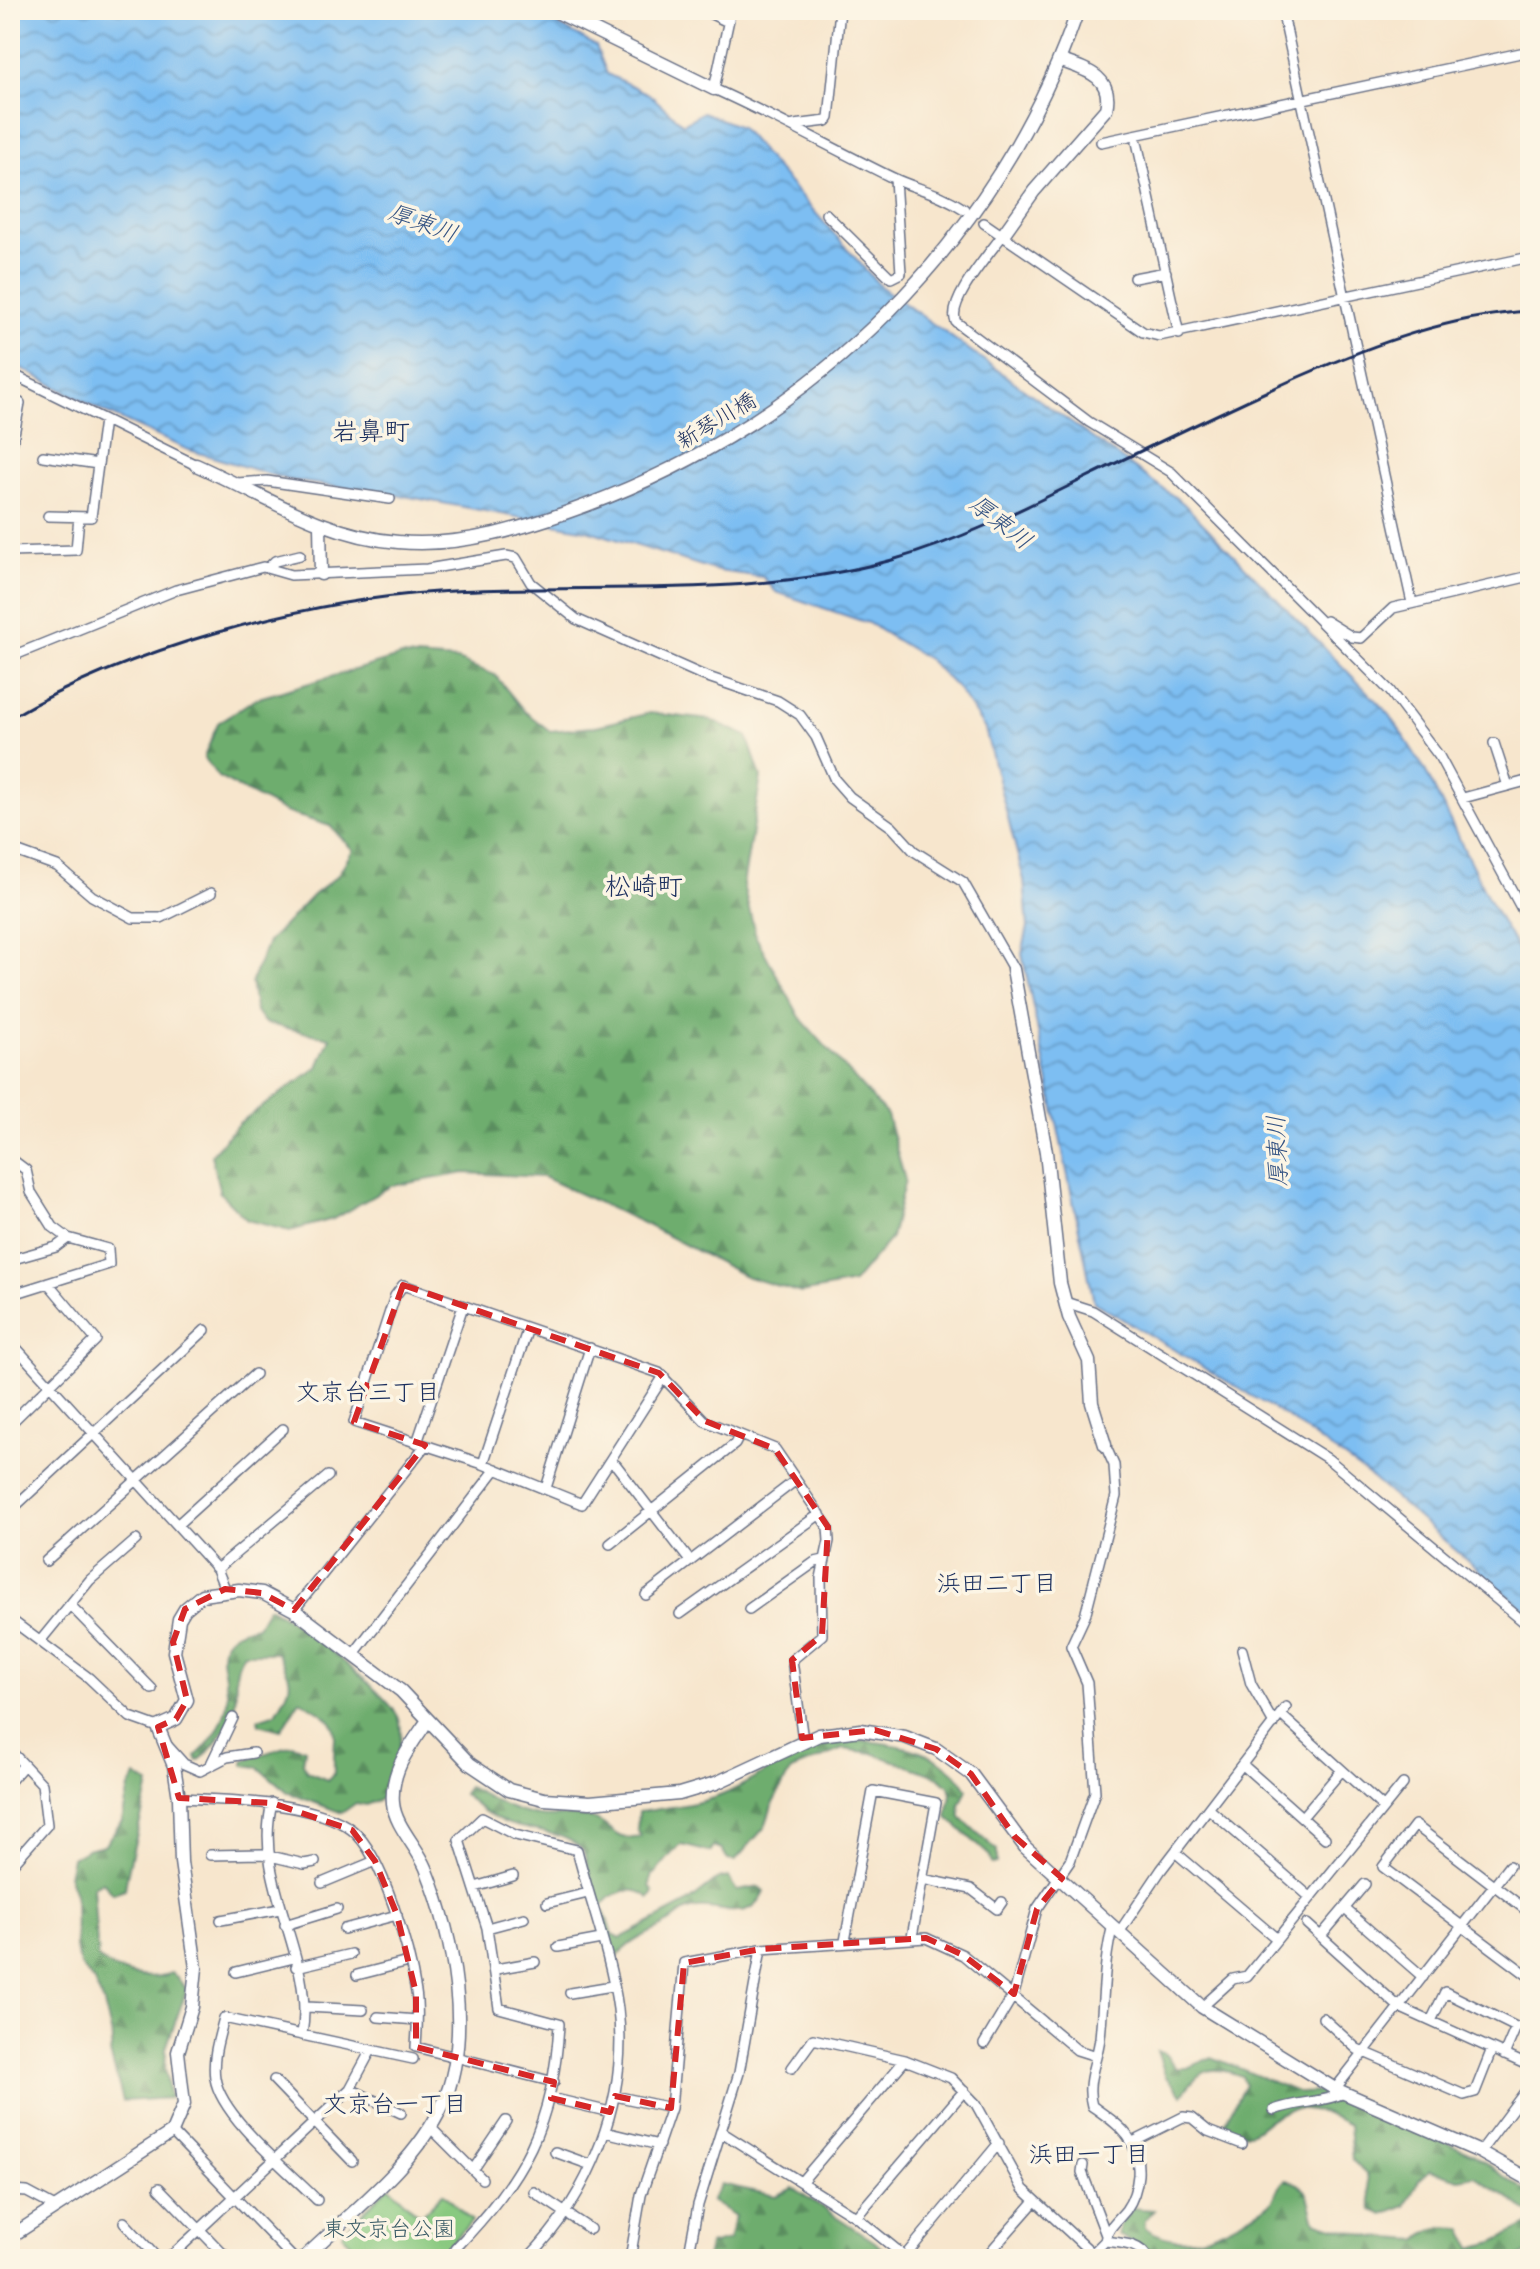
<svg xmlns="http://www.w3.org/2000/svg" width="1540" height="2269" font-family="'Comic Neue','Klee One',sans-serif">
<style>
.green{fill:#89c980;stroke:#527c6f;stroke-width:2}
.forest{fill:url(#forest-firs);stroke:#446e66;stroke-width:2}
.water{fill:url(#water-waves);stroke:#4c76a8;stroke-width:2}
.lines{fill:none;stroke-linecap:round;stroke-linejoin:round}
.minor-casing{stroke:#686f85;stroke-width:12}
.tertiary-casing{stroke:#686f85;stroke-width:15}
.minor{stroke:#fff;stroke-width:9}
.tertiary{stroke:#fff;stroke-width:12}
.rail{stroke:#1b2f5e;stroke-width:3}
.marked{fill:none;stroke:#d62828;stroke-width:6;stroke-dasharray:16 10;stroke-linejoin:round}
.labels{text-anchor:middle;stroke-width:7;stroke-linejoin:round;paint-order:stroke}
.street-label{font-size:22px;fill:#1b2f5e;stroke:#fcf5e5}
.park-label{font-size:22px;fill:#3c5d68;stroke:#fcf5e5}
.water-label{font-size:24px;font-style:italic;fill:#345383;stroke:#fcf5e5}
.neighbourhood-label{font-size:24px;fill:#1b2f5e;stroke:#fcf5e5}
.quarter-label{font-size:26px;fill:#1b2f5e;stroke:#fcf5e5}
</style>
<defs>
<pattern id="forest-firs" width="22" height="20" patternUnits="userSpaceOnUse" patternTransform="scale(2)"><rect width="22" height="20" fill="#6ead6e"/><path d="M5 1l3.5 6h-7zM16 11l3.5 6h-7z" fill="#5a8d5e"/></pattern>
<pattern id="water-waves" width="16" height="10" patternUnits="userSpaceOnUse" patternTransform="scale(2)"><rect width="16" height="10" fill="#7dbef2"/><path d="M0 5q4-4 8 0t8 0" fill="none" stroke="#669bc7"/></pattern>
</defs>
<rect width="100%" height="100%" fill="#fcf5e5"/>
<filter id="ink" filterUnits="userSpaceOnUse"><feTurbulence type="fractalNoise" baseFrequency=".0125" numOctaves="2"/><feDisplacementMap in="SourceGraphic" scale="16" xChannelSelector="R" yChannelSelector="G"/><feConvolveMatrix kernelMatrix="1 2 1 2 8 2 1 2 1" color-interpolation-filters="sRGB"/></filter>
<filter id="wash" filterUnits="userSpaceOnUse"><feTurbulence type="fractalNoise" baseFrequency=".006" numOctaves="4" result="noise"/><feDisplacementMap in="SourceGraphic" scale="32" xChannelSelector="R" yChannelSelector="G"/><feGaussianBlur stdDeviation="1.8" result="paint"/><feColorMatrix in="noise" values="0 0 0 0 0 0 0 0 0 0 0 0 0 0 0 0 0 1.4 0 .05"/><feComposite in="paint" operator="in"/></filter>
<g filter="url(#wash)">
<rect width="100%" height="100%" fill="#f7e6cd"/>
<path class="green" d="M 389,2186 L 420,2216 L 443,2193 L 472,2221 L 436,2259 L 368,2259 L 342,2234 Z"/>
<path class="forest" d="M 402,656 L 457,660 L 495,675 L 524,711 L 550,731 L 592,727 L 650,713 L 710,720 L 747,736 L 761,777 L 743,885 L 756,937 L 801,1019 L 887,1115 L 905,1180 L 891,1238 L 853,1283 L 801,1293 L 745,1276 L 643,1223 L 543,1177 L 465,1173 L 391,1186 L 333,1219 L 290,1231 L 247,1220 L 220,1193 L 211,1155 L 239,1123 L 318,1067 L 330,1038 L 265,1023 L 255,1011 L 251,982 L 268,942 L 313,895 L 337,876 L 353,850 L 330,826 L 285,812 L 218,777 L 204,757 L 218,723 L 255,699 Z
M 268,1607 C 290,1615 392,1697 399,1719 C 406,1741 391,1775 385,1797 L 366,1805 L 356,1803 L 342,1813 L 289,1793 L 258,1767 L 244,1765 L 244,1760 L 292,1745 L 305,1749 L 303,1763 L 307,1772 L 328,1780 L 334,1774 C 332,1725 348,1727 300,1700 L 281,1730 L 259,1724 L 258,1719 L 276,1713 C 294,1683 294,1682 277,1653 L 244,1653 C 230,1676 239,1686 234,1709 C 230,1725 211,1752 198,1761 L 196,1756 C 212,1741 225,1723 227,1701 C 230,1668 201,1636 257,1626 Z
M 858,1740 C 899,1744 945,1751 967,1789 L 960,1805 L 961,1818 L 997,1850 L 997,1863 L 992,1864 L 990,1856 L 947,1817 L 951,1794 L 949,1786 L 939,1777 L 872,1753 L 843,1749 L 791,1770 L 773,1803 L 765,1827 L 735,1861 L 728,1860 L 722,1849 L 714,1846 L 710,1852 L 682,1845 C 668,1853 664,1867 651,1876 L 650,1886 L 654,1893 L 649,1898 C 634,1884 612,1891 602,1907 L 613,1934 L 621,1938 L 686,1904 L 718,1879 L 728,1877 L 737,1891 L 760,1887 L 765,1891 C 748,1929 714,1900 688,1910 C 680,1913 674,1920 667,1924 C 649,1934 629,1940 616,1958 L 608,1950 L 584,1852 C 567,1830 532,1833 506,1823 C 489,1816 477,1808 463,1794 L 468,1787 C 490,1798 514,1813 539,1816 C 555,1818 574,1814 590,1818 C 614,1824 610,1843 641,1837 L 637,1829 L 639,1812 C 669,1807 701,1805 729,1792 C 779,1767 797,1745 858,1740 Z
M 136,1776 L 149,1784 C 142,1820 130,1853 125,1889 L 113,1893 L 103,1882 L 93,1887 L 98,1959 C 118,1974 149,1982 172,1973 L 187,1989 L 166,2048 L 165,2069 L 170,2098 L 123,2101 L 110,2053 L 113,2040 L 104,2004 L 94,1982 L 80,1965 L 76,1948 L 75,1894 L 68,1875 L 72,1858 L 87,1849 L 104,1845 L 122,1821 L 129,1787 Z
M 1157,2051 L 1165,2054 L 1176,2068 L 1187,2068 L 1212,2057 L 1299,2093 L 1325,2092 L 1334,2102 L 1352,2101 L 1473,2154 L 1530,2194 L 1530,2213 L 1475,2176 L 1460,2179 L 1430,2170 L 1419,2180 L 1405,2206 L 1384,2215 L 1372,2210 L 1367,2174 L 1352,2160 L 1349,2125 C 1331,2115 1303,2103 1283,2112 C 1253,2124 1260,2143 1222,2127 L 1245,2085 L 1242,2076 C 1211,2065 1201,2067 1182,2095 L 1166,2077 Z
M 1285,2180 C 1311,2184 1308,2199 1315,2221 L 1327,2225 L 1374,2237 L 1418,2240 C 1432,2225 1444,2227 1462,2228 L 1472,2248 L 1494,2242 L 1530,2224 L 1530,2252 L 1515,2259 L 1160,2255 L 1118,2235 L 1120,2224 L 1133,2208 L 1154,2210 L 1145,2220 L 1145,2228 C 1180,2250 1213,2237 1246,2218 C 1254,2214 1266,2208 1272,2201 C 1278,2193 1277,2186 1285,2180 Z
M 721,2184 L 776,2196 L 793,2188 L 875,2242 L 893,2259 L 706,2259 L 709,2245 L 729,2240 L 735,2216 L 711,2201 Z"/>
<path class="water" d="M 10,10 L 531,10 L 596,46 L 607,74 L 649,94 L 683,124 L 703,112 L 740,127 L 880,286 L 1183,503 L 1390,715 L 1425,770 L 1491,904 L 1530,971 L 1530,1614 L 1367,1474 L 1287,1417 L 1094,1302 L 1022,954 L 1028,927 L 1024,880 L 985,729 L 958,689 L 929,660 L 868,623 L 776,592 L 763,577 L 718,571 L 587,530 L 410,497 L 289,480 L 186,449 L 98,409 L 10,362 Z"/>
</g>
<g filter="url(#ink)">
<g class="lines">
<g class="minor-casing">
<path id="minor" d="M 703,10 L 728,22
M 731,10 L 714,89 C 774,116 832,148 891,177 C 917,190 937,191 964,209
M 1282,10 L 1412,603
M 794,125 L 827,121 L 829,118 L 840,10
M 1101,142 L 1530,51
M 1137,142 L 1179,334
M 826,214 L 891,278 L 901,273 L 895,179
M 984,223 L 1143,332 L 1159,336 L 1530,257
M 1002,236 C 989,254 946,303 956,322 L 1089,422 L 1171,472 L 1390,691 L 1439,756 L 1530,924
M 1134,278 L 1166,272
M 10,373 L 196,465
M 10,455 L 20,403
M 43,456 L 98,464
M 237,483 L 267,481 L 390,499
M 48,516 L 91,517 L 104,420
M 10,552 L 76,550 L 79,517
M 268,568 L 275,561 L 300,555
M 10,583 L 10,611
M 1326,621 L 1352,637 L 1361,638 L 1393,608 L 1530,576
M 10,657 L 176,590 L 263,567 L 291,575 L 427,569 L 506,556 L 516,558 L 531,583 L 576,619 L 702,675 L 778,701 L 800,715 L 816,737 L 835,780 L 850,797 L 892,827 L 914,851 L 963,882 L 1013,969
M 1494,743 L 1508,786
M 1463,798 L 1530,780
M 10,849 L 57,866 L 92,896 L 133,918 L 161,918 L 211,893
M 10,1158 L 26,1170 L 31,1192 L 53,1227 L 68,1238 L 108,1249 L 109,1264 L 10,1295
M 10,1260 L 56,1247 L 68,1238
M 1065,1302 L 1093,1311 L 1328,1459 L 1530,1627
M 10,1341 L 217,1569 L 225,1589
M 664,1376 L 582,1504 L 483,1464 L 354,1422 L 395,1296 L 403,1285 L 659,1373 L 705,1421 L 775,1449 L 828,1527 L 829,1541 L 821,1578 L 822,1635 L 792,1660 L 803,1740
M 10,1424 L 96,1340 L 48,1283
M 417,1443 L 463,1306
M 609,1462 L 616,1465 L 690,1561
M 483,1464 L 528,1328
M 546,1488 L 590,1348
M 10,1511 L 205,1330
M 177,1525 L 283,1429
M 610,1544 L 735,1444 L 739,1436
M 46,1561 L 255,1374
M 217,1569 L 328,1476
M 646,1595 L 796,1480
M 71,1606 L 152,1689
M 749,1609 L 815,1562 L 824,1560
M 294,1610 L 424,1447
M 680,1614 L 820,1514
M 10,1619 L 89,1678 L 130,1717 L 158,1727
M 41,1640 L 90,1580 L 136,1540
M 1242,1650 L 1251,1684 L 1274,1724
M 353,1655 L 496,1469
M 1281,1715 L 1383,1807
M 166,1744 L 184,1764 L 200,1771 L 227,1757 L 253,1753
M 10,1750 L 42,1784 L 47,1825 L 10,1867
M 211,1764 L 233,1718
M 1243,1765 L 1325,1838
M 10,1781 L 24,1765
M 179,1798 C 225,1800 315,1801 352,1830 C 383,1854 410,1953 416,1992 C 419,2010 417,2029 416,2047 L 554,2082
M 272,1803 C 252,1883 316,1957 302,2034
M 1209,1809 L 1310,1897
M 1303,1816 L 1342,1770
M 1175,1852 L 1277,1939
M 210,1855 L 262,1854 L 304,1864 L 315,1862
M 922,1879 L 971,1889 L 997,1909 L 1002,1902
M 322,1883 L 375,1861
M 475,1887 L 513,1876
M 547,1903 L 588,1893
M 1345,1909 L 1423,1977
M 1530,1913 L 1415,1825 L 1383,1867 L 1530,1977
M 221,1920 L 280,1909
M 1307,1924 L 1399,2007 L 1525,2064
M 285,1925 L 337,1909
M 487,1928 L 524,1918
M 344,1929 L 397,1915
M 1120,1931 L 1161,1870 L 1286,1707
M 1321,1936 L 1365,1884
M 845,1941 L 873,1791 L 936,1803 L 912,1937
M 558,1947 L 601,1939
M 296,1967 L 351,1954
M 496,1969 L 535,1962
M 236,1972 L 294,1958
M 357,1975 L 408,1962
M 570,1993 L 612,1986
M 307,2007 L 363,2010
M 1202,2007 L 1233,1979 L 1247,1976 L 1403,1784
M 378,2017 L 417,2020
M 1323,2018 L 1357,2049 L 1464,2095 L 1475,2092 L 1492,2049
M 1431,2021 L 1445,1992 L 1516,2027 L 1504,2055
M 984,2044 L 1014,1994 L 1037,1909 L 1070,1861 L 1095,1792 L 1087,1683 L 1071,1646 L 1085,1616 L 1116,1496 L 1114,1465 L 1105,1445
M 792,2068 L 813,2039 L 905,2060 L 951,2078 L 976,2104 L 1023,2189 L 1092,2253
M 274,2080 L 352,2161
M 350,2089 L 401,2113
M 1335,2089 L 1509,1866
M 615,2096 L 671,2108
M 551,2098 L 610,2112
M 1274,2110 C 1297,2101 1323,2103 1344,2093
M 430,2127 L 482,2179
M 172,2132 L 294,2259
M 605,2132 L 659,2145
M 723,2133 L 856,2217 L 908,2259
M 1135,2141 L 1183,2117 L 1192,2118 L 1208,2131 L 1242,2144
M 555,2152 L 591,2165
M 1480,2152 L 1530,2085
M 1083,2165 L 1082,2172 L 1106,2235
M 473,2170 L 506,2121
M 802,2181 L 905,2060
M 159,2188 L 228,2259
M 10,2191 L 27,2192 L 55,2207
M 534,2192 L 590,2229
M 317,2200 C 290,2172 221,2117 215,2078 C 212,2058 219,2037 224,2018 L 413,2059
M 856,2217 L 964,2091
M 124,2222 L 158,2259
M 1105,2241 C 1121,2243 1141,2243 1148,2259
M 455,2249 C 524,2177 554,2125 559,2024 L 499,2008 L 487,1928 L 459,1840 L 482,1818 L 515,1835 L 577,1850 C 590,1902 611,1956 618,2009 C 629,2099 590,2196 527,2259
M 536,2250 L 547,2259
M 905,2256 L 999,2143
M 168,2259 L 350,2089 L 371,2050
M 630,2259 L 641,2195 L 671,2108 L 684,1963 L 761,1949 L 926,1938 L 963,1955 L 1077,2050 L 1096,2056
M 688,2259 L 698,2205 L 739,2073 L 761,1949
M 984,2259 L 1034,2202
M 1087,2259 L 1105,2241 C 1107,2228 1118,2220 1126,2210 C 1133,2200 1137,2187 1138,2175 C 1140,2138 1120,2126 1092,2106 C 1085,2082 1097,2062 1100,2038 C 1104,1999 1103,1963 1113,1925"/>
</g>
<g class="tertiary-casing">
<path id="tertiary" d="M 553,10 L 714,89
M 1002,236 L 1034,191 L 1106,109 C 1114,76 1084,69 1059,60
M 196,465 C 263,495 324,536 398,542 C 461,548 528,527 587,505 C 814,421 999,240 1078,10
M 320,525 L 321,574
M 1013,969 L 1046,1152 L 1060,1283 L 1069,1317 L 1089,1361 L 1092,1403 L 1105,1445
M 10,2237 L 172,2132 L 184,2104 L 178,2052 L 192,2007 L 196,1968 L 181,1862 L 179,1798 L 174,1766 L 158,1727 L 176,1719 L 187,1700 L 174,1652 L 179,1619 L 185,1609 L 202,1595 L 239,1590 L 262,1593 L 294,1610 L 401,1691 L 470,1764 L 509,1790 L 544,1799 L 590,1802 L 679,1794 L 716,1783 L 819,1735 L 861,1730 L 905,1737 L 936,1749 L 971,1774 L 1025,1847 L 1202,2007 L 1335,2089 L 1480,2152 L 1530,2180
M 303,2259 C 350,2213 414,2166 442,2106 C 474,2036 453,1936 426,1868 C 417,1846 395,1826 393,1803 C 390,1770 411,1745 428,1720"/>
</g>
<use href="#minor" class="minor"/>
<use href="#tertiary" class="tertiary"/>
<path class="rail" d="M 10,718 C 128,649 301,601 437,592 C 588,582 744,601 892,560 C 959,541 1021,510 1083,479 C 1155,444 1227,409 1301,376 C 1375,344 1448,316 1530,311"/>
</g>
</g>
<path class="marked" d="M 403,1285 L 659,1373 L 705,1421 L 775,1449 L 828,1527 L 822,1635 L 792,1660 L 802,1738 L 875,1730 L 936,1749 L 971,1774 L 1015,1837 L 1062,1878 L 1037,1909 L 1014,1994 L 963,1955 L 926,1938 L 761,1949 L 684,1963 L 671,2108 L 615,2096 L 610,2112 L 551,2098 L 554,2082 L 416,2047 L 416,1993 L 397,1915 L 375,1861 L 352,1830 L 272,1803 L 179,1798 L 158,1727 L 176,1719 L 187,1700 L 173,1642 L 185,1609 L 225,1589 L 262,1593 L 294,1610 L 425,1445 L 354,1422 Z"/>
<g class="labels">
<g class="street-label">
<text transform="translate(716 420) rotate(-31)" y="8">新琴川橋</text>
</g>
<g class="park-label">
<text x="389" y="2236">東文京台公園</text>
</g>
<g class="water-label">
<text transform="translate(423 223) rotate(20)" y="8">厚東川</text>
<text transform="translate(1001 522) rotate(38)" y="8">厚東川</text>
<text transform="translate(1277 1151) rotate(-92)" y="8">厚東川</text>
</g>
<g class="neighbourhood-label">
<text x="368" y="1400">文京台三丁目</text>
<text x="997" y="1591">浜田二丁目</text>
<text x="395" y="2112">文京台一丁目</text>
<text x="1089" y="2162">浜田一丁目</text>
</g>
<g class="quarter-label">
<text x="371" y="440">岩鼻町</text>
<text x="644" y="895">松崎町</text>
</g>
</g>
<rect width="1540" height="2269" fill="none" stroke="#fcf5e5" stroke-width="40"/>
</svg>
